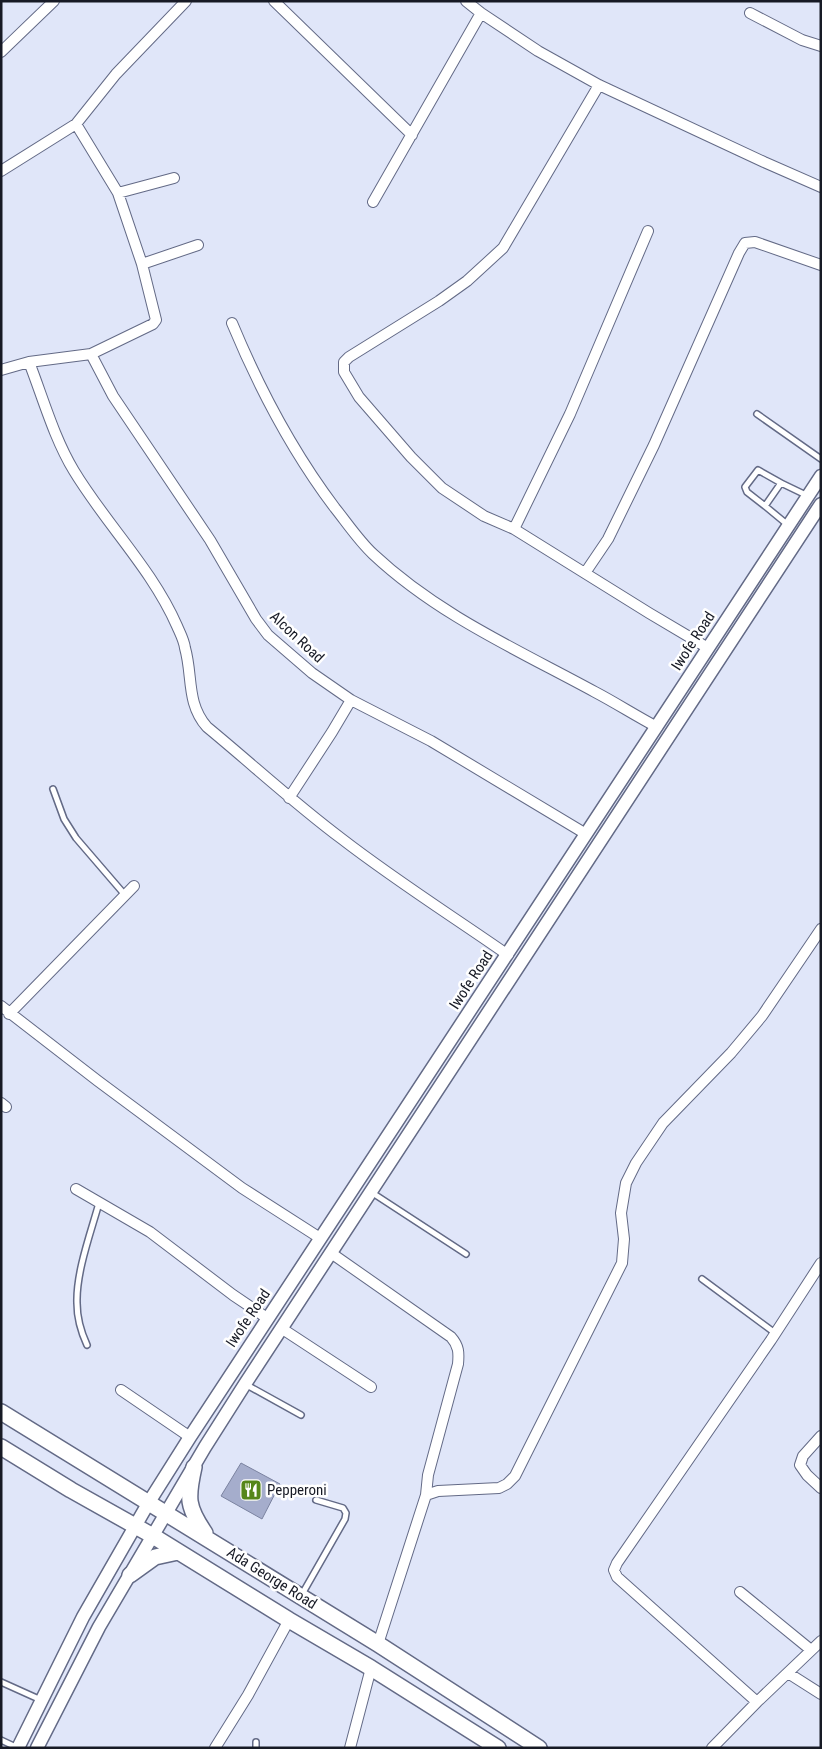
<svg xmlns="http://www.w3.org/2000/svg" width="822" height="1749" font-family="'Roboto Condensed',sans-serif">
<style>
.building{fill:#a5adcc;stroke:#7b83a0}
.lines{fill:none;stroke-linecap:round;stroke-linejoin:round}
.service-casing{stroke:#636a86;stroke-width:8}
.minor-casing{stroke:#636a86;stroke-width:12}
.tertiary-casing{stroke:#636a86;stroke-width:15}
.secondary-casing{stroke:#636a86;stroke-width:18}
.service{stroke:#fff;stroke-width:5}
.minor{stroke:#fff;stroke-width:10}
.tertiary{stroke:#fff;stroke-width:12}
.secondary{stroke:#fff;stroke-width:15}
.labels{text-anchor:middle;stroke-width:5;stroke-linejoin:round;paint-order:stroke}
.street-label{font-size:15px;fill:#171a25;stroke:#fff}
.poi-label{font-size:15px;fill:#171a25;stroke:#fff;text-anchor:start}
</style>
<rect width="100%" height="100%" fill="#e0e6f9"/>
<path class="building" d="M 241,1463 L 280,1484 L 262,1519 L 221,1496 Z"/>
<g class="lines">
<g class="service-casing">
<path id="service" d="M 757,414 L 821,459
M 765,506 L 747,492 L 745,487 L 758,470 L 781,483
M 788,525 L 765,506 L 781,483 L 808,496
M 53,789 L 64,819 L 76,838 L 125,895
M 371,1192 L 466,1254
M 702,1279 L 775,1333
M 87,1345 C 81,1332 77,1317 77,1303 C 76,1272 91,1232 99,1203
M 245,1384 L 301,1415
M 301,1596 L 345,1519 L 346,1513 L 343,1508 L 316,1500
M 1,1682 L 41,1700
M 1,1740 L 18,1748
M 256,1742 L 256,1748"/>
</g>
<g class="minor-casing">
<path id="minor" d="M 274,1 L 412,135
M 466,1 L 481,13 L 538,51 L 599,85 L 764,162 L 821,187
M 750,13 L 802,40 L 821,46
M 1,52 L 54,1
M 599,85 L 503,248 L 467,281 L 439,301 L 349,357 L 344,362 L 344,372 L 359,397 L 411,457 L 442,488 L 484,516 L 514,529 L 649,613 L 708,648
M 1,171 L 76,124 L 116,74 L 186,1
M 118,193 L 174,178
M 373,202 L 481,13
M 142,264 L 198,245
M 232,323 C 259,388 292,451 335,508 C 347,523 359,541 373,554 C 438,615 518,650 595,692 C 616,703 636,716 657,727
M 91,354 L 113,396 L 210,540 L 256,619 L 268,635 L 312,673 L 351,700 L 431,741 L 586,834
M 29,362 C 43,398 54,438 74,471 C 106,524 152,569 177,626 C 180,633 184,640 185,648 C 193,676 186,703 207,727 C 252,764 295,804 342,839 C 395,880 452,916 508,955
M 1,370 L 29,362 L 91,354 L 153,324 L 156,320 L 142,264 L 118,193 L 76,124
M 514,529 L 570,414 L 648,231
M 585,573 L 608,539 L 654,445 L 739,253 L 745,243 L 755,242 L 821,265
M 289,798 L 332,732 L 351,700
M 1,1006 L 98,1081 L 242,1188 L 320,1238
M 9,1014 L 134,886
M 1,1103 L 6,1107
M 76,1189 L 150,1232 L 233,1295 L 267,1318
M 331,1253 L 451,1337 C 459,1346 459,1353 458,1364 L 428,1475 L 426,1495 L 378,1644
M 281,1328 L 371,1387
M 121,1390 L 190,1437
M 821,1436 L 803,1456 L 800,1465 L 807,1475 L 821,1488
M 426,1495 L 438,1491 L 499,1488 L 507,1484 L 515,1476 L 526,1454 L 622,1263 L 624,1239 L 621,1213 L 626,1183 L 636,1163 L 663,1123 L 731,1053 L 762,1016 L 821,929
M 740,1592 L 811,1650
M 788,1673 L 821,1694
M 757,1702 L 617,1577 L 614,1570 L 617,1563 L 771,1340 L 821,1263
M 215,1748 L 248,1695 L 289,1620
M 350,1748 L 371,1668
M 712,1748 L 757,1702 L 821,1641"/>
</g>
<g class="tertiary-casing">
<path id="tertiary" d="M 18,1748 L 83,1617 L 149,1502 L 190,1437 L 821,476
M 37,1748 L 99,1627 L 205,1447 L 245,1384 L 821,504"/>
</g>
<g class="secondary-casing">
<path id="secondary" d="M 1,1412 L 378,1644 L 539,1748
M 1,1447 L 71,1490 L 153,1536 L 289,1620 L 371,1668 L 498,1748
M 194,1467 C 187,1498 187,1507 205,1533
M 130,1575 L 155,1557 L 178,1552"/>
</g>
<use href="#service" class="service"/>
<use href="#minor" class="minor"/>
<use href="#tertiary" class="tertiary"/>
<use href="#secondary" class="secondary"/>
</g>
<defs>
<g id="restaurant-square" transform="scale(1.125)"><rect x="-9" y="-9" width="18" height="18" rx="4" fill="#55861a" stroke="#fff"/><path d="M-5-6h1v4h1v-4h1v4h1v-4h1v5L-1.5 .5V6h-2V.5L-5-1ZM5-6V6H3V1.5H1.5Q1.5-4 5-6Z" fill="#fff"/></g>
</defs>
<g fill-rule="evenodd">
<use href="#restaurant-square" x="251" y="1490"/>
</g>
<g class="labels">
<g class="street-label">
<text transform="translate(297 637) rotate(43)" y="5">Alcon Road</text>
<text transform="translate(693 641) rotate(-57)" y="5">Iwofe Road</text>
<text transform="translate(471 980) rotate(-57)" y="5">Iwofe Road</text>
<text transform="translate(248 1318) rotate(-56)" y="5">Iwofe Road</text>
<text transform="translate(272 1578) rotate(32)" y="5">Ada George Road</text>
</g>
<g class="poi-label">
<text x="267" y="1495">Pepperoni</text>
</g>
</g>
<rect width="822" height="1749" fill="none" stroke="#171a25" stroke-width="5"/>
</svg>
